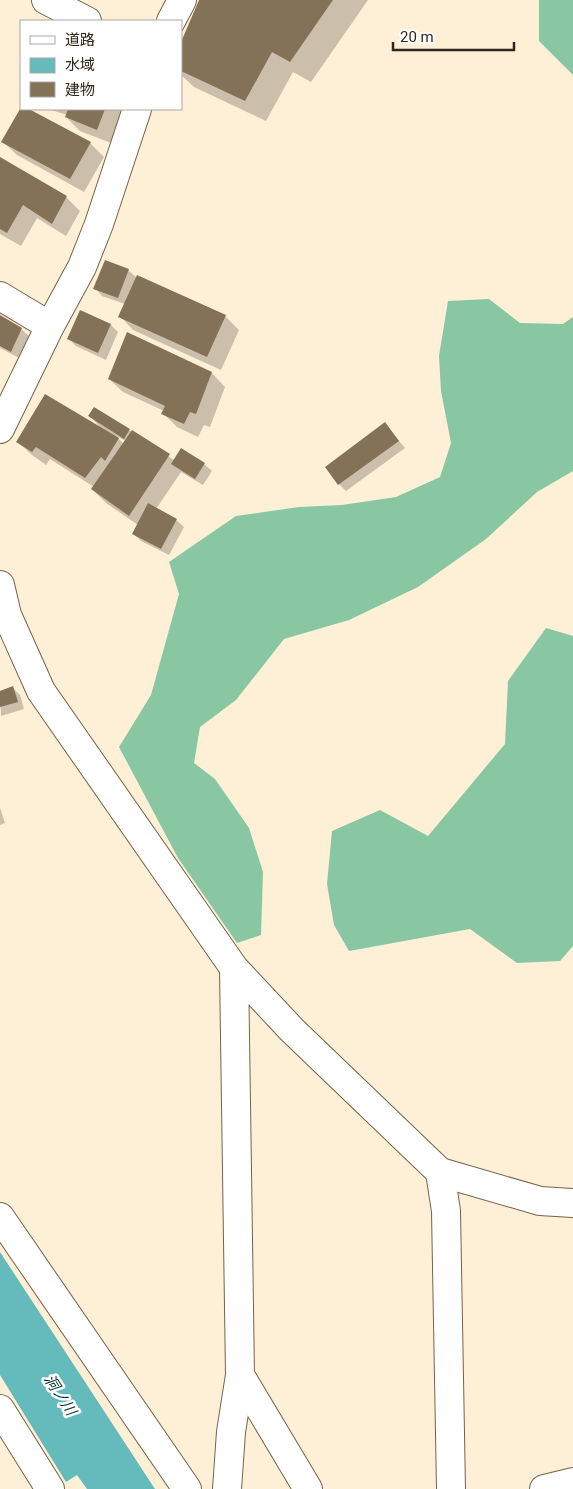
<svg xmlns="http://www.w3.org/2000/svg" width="573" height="1489" font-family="Roboto,'Noto Sans JP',sans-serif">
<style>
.forest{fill:#88c7a1}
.water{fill:#65bbbb}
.shadow{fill:#0003;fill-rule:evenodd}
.building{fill:#837258}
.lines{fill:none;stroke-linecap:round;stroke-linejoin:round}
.minor-casing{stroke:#736349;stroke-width:30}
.minor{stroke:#fff;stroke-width:28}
.labels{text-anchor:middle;stroke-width:5;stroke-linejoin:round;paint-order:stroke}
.water-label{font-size:15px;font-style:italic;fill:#053132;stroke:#fefefe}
</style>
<rect width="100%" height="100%" fill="#feefd7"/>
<path class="forest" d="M 539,0 L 573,0 L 573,75 L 539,41 Z
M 489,299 L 520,323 L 563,324 L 573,317 L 573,471 L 537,492 L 486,539 L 418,587 L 349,620 L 284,639 L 236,700 L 200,727 L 194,763 L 215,779 L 249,828 L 263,872 L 261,935 L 237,943 L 178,858 L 119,747 L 151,695 L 179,594 L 169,562 L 236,516 L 299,507 L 342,505 L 396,497 L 440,477 L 451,443 L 441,391 L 439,356 L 448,301 Z
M 546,628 L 573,636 L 573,946 L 560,961 L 517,963 L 470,929 L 349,951 L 334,925 L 327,884 L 332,831 L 380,810 L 428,836 L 505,744 L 508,681 Z"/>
<path class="water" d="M 0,1252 L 155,1489 L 87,1489 L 77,1475 L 66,1482 L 0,1375 Z"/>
<path class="shadow" d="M 201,0 L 368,0 L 311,82 L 293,72 L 266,121 L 194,87 L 181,75 L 181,46 Z
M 22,109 L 26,109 L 90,143 L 104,157 L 84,192 L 17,155 L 3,142 Z
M 48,109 L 124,109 L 111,143 L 80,131 L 66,117 L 67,115 Z
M 0,159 L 66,197 L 80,211 L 66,236 L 37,218 L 21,246 L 0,234 Z
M 128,270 L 137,278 L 225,316 L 239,330 L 221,370 L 133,330 L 120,316 L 125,304 L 102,296 L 95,288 Z
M 81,312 L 111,325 L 118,332 L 106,360 L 76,346 L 69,339 Z
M 0,316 L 21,329 L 29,336 L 19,358 L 0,348 Z
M 128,334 L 212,373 L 225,387 L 210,427 L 204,425 L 198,437 L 177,427 L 163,413 L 164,411 L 123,392 L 109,379 Z
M 90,416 L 129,430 L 174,460 L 204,464 L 212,471 L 203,485 L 181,472 L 156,509 L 176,520 L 184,527 L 169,555 L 141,541 L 133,533 L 138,525 L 106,503 L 92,489 L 94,487 L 50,459 L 46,465 L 32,455 L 18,442 L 100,427 ZM 116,436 L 126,441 L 124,444 Z
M 385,424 L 405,448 L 346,491 L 339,484 Z
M 13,688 L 20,695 L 24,709 L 1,716 L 0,692 Z
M 0,808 L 5,823 L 0,825 Z"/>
<path class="building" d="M 199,0 L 333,0 L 290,62 L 272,52 L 245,101 L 181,71 L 181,42 Z
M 20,109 L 29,109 L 91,142 L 70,179 L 1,142 Z
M 68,109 L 105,109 L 97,130 L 65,117 Z
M 0,157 L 67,196 L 52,224 L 23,205 L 7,233 L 0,229 Z
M 105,260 L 129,269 L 118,298 L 93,289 Z
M 137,275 L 226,315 L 207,357 L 118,317 Z
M 80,310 L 111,324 L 98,353 L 67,339 Z
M 0,315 L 22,328 L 11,352 L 0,346 Z
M 127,332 L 212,372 L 196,414 L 190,412 L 184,424 L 161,414 L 165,406 L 108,379 Z
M 45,394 L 119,438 L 105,461 L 101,457 L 85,478 L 36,447 L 32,452 L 16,442 Z
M 94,407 L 130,429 L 124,439 L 88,416 Z
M 385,422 L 399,441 L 338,485 L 325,467 Z
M 132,430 L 170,454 L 129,516 L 91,489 Z
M 181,448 L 205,463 L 195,479 L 171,464 Z
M 148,503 L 177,519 L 161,549 L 132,534 Z
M 13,686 L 18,702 L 0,707 L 0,691 Z"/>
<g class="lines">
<g class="minor-casing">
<path id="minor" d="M 46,0 L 87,21
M 171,21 L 182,0
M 0,296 L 50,326
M 0,429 L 50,326 L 82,267 L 99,224 L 137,109
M 0,585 L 7,615 L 41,691 L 234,968 L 240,1375 L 308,1489
M 234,968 L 292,1030 L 440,1172 L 446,1211 L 451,1489
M 440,1172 L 540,1201 L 573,1203
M 0,1217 L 187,1489
M 0,1409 L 50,1489
M 227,1489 L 231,1432 L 240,1375
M 544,1489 L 573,1482"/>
</g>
<use href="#minor" class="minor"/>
</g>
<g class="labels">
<g class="water-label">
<text transform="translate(60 1395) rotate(57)" y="5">洞ノ川</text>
</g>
</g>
<rect x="20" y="20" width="162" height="90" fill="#fefefe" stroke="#aba8a4"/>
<rect x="30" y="36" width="25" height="8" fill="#ffffff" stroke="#aba8a4"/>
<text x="65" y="45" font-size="15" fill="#2e271c">道路</text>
<rect x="30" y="58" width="25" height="15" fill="#65bbbb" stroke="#aba8a4"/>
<text x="65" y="70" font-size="15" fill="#2e271c">水域</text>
<rect x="30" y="82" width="25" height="15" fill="#837258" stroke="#aba8a4"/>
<text x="65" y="95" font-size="15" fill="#2e271c">建物</text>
<path d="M393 42v8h121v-8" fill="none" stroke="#2e271c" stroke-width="2.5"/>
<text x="400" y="42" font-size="15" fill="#2e271c" stroke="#fefefe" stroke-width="4" paint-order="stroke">20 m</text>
</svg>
